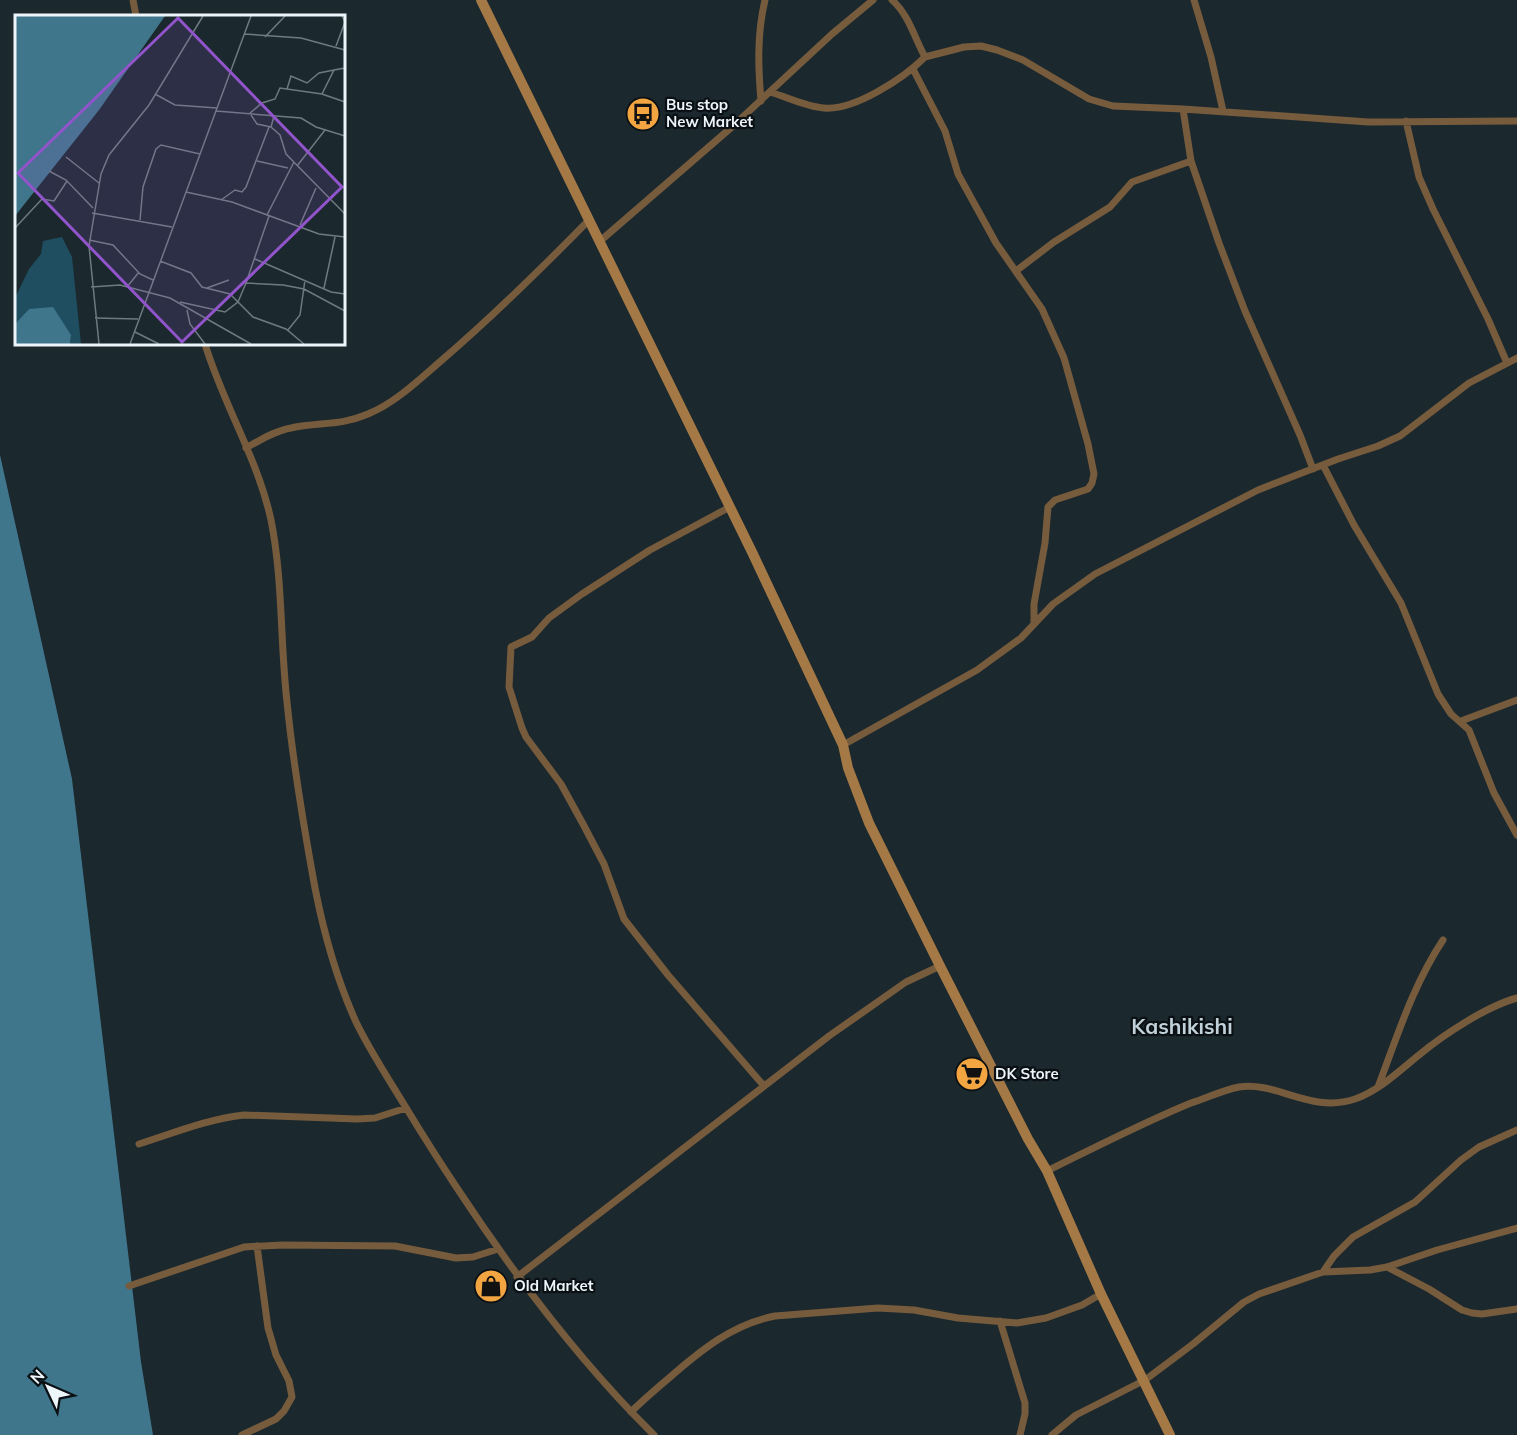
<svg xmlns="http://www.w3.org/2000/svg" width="1517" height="1435" font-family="Mulish,sans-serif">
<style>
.water{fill:#40768b}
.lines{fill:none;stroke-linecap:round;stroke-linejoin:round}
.street{stroke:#765b3d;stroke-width:7}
.secondary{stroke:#a47946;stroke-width:10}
.labels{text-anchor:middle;stroke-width:4.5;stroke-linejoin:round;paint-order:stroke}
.poi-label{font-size:15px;font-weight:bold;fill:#edf6fa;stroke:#0a1013;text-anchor:start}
.district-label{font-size:21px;font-weight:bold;fill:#c1d1d9;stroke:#0a1013}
.inset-road{fill:none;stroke:#6f7a80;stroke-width:1.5}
.view{fill:#9254cb;fill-opacity:0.15;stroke:#9254cb;stroke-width:3}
.inset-edge{fill:none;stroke:#edf6fa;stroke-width:3}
</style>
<rect width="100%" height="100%" fill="#1b282e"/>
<path class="water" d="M 0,455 L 72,779 L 141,1362 L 153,1435 L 0,1435 Z"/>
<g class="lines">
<path class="street" d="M 133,0 L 136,16
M 892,0 C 909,15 914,37 925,57 L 964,47 L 981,46 L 997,50 L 1023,60 L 1089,99 L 1113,106 L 1183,109 L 1368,122 L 1517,121
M 1194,0 L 1211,57 L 1223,111
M 913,69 L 945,131 L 958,174 L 996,243 L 1042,309 L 1064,358 L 1088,444 L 1094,474 L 1092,483 L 1088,489 L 1055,500 L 1048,507 L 1045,543 L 1034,604 L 1034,624
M 770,92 C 787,97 806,107 824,108 C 854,111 904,78 925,57
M 761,101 C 758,66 757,34 765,0
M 1183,109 L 1191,161 L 1219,243 L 1245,311 L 1300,435 L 1313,469
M 1406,121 L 1419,177 L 1433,209 L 1488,319 L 1507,363
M 599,242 L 733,126 L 832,34 L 873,0
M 1016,271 L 1054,242 L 1110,207 L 1132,182 L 1191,161
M 205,344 C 223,404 258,459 271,520 C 283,580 280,641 287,702 C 293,763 304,828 315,888 C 324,934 337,980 356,1022 C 370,1051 388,1078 405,1106 C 422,1134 439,1161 457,1188 C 515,1276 579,1361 654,1435
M 246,448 C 260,440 275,431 291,428 C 319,422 340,426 368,414 C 395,403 420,379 442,360 C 493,316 541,269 588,221
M 1323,465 L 1354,525 L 1401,603 L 1438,694 L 1451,714 L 1469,730 L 1494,793 L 1517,835
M 730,507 L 650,550 L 582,594 L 549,618 L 532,637 L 511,647 L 509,687 L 522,728 L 526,737 L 561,784 L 583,824 L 604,864 L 624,919 L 668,975 L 764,1086
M 1461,721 L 1517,700
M 843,745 L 977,670 L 1021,638 L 1053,604 L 1095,574 L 1258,490 L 1338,459 L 1378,446 L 1400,436 L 1469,383 L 1517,358
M 1378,1087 C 1397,1037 1413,985 1443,940
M 139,1144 C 174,1133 208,1119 244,1115 L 357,1119 L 375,1118 L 406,1108
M 1047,1171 C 1094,1148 1142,1123 1191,1103 C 1207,1098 1223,1090 1239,1087 C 1277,1081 1311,1114 1355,1099 C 1380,1090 1399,1071 1419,1055 C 1443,1035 1487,1006 1517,998
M 1387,1267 L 1429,1289 L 1462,1310 L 1472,1313 L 1482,1314 L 1517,1309
M 1323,1272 L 1334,1256 L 1353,1237 L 1415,1202 L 1461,1160 L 1479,1147 L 1517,1130
M 517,1277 L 829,1036 L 906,982 L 940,966
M 129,1286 L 244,1247 L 282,1245 L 395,1246 L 456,1258 L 473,1257 L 498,1249
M 1000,1321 L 1025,1403 L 1025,1414 L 1020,1435
M 631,1412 C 643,1400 656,1389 669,1378 C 701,1350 733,1324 775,1316 L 878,1308 L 914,1310 L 958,1318 L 1017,1323 L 1046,1318 L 1082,1305 L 1101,1294
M 242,1435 L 276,1419 L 284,1411 L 292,1397 L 289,1381 L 276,1355 L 268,1328 L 257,1246
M 1052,1435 L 1076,1415 L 1145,1380 L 1193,1344 L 1244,1302 L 1259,1294 L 1323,1272 L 1370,1270 L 1387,1267 L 1437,1250 L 1517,1228"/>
<path class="secondary" d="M 481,0 L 752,552 L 843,745 L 848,768 L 869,823 L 940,966 L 1028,1139 L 1047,1171 L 1101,1294 L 1170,1435"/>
</g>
<defs>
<g id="bus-disc" transform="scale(1.725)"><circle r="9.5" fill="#f2a541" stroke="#0a1013"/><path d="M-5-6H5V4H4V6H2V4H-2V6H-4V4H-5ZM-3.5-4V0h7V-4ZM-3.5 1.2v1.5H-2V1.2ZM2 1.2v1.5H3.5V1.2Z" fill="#111"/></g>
<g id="supermarket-disc" transform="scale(1.725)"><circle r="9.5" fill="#f2a541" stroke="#0a1013"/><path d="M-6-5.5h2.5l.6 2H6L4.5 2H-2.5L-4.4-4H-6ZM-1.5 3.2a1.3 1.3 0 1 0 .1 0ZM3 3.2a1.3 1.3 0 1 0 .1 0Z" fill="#111"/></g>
<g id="shop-disc" transform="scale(1.725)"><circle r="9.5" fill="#f2a541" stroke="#0a1013"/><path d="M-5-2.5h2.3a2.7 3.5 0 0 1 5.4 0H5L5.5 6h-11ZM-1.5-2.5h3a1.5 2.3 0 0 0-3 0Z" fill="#111"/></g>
</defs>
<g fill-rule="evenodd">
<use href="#bus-disc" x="643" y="114"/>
<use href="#supermarket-disc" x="972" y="1074"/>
<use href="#shop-disc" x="491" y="1286"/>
</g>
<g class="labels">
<g class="poi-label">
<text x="666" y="110">Bus stop<tspan x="666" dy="17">New Market</tspan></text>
<text x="995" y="1079">DK Store</text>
<text x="514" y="1291">Old Market</text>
</g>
<g class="district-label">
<text x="1182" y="1034">Kashikishi</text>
</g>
</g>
<g transform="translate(15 15)">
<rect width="330" height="330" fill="#1b282e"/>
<path d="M 47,222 L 57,242 L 66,329 L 55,329 L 56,320 L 14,294 L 0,309 L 0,283 L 14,254 L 26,239 L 28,226 Z" fill="#1e4e60"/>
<path d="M 0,1 L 150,1 L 84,95 L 0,201 ZM 38,292 L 56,320 L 55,329 L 0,329 L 0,309 L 14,294 Z" fill="#40768b"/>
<path class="inset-road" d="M 229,19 L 286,23 L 330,35M 250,22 L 270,1M 321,31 L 330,7 L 327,1M 330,44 L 330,53 L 319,55 L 307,79 L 330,87M 272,74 L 276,61 L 292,68 L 304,58 L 319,55M 140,79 L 160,90 L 202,93M 201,96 L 286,103 L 301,112 L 330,121M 234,99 L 247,88 L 260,84 L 265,73 L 307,79M 236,100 L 242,109 L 256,112M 259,101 L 256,112 L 265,120 L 271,139 L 330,199M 51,142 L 84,168M 242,146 L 273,153M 282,151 L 310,115M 34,156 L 51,165 L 78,193M 171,177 L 217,187 L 304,219 L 330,222M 206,185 L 220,175 L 227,177 L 231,172 L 254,112M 77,198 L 157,212M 252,200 L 279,147M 125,205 L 128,172 L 141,134 L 146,130 L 185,139M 285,210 L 301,173M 0,213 L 27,184 L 39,186 L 52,166M 74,225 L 98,230 L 125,259 L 138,265M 240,244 L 316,277 L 330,279M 145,246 L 176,258 L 187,272 L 215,279 L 223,287 L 231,268 L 268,270 L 289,274 L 330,296M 231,268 L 254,201M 76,272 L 105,270 L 155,283 L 236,329M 112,272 L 124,257M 192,273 L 214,265M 309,273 L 320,222M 165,287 L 210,297 L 223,287 L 238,302 L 271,314 L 289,329M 172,295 L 175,309 L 190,329M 80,303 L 123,304M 273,315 L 285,300 L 290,265M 120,317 L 144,329M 84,329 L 74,231 L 86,159 L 94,140 L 134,90 L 188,1M 115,329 L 236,1"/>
<path class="view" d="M 163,3 L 327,172 L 167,327 L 3,158 Z"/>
<rect width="330" height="330" class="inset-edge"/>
</g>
<g transform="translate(48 1387) rotate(314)" stroke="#0a1013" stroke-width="4.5" paint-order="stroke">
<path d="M0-4.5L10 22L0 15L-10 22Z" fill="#edf6fa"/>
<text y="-9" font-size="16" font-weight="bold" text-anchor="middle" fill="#edf6fa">N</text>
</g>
</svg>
